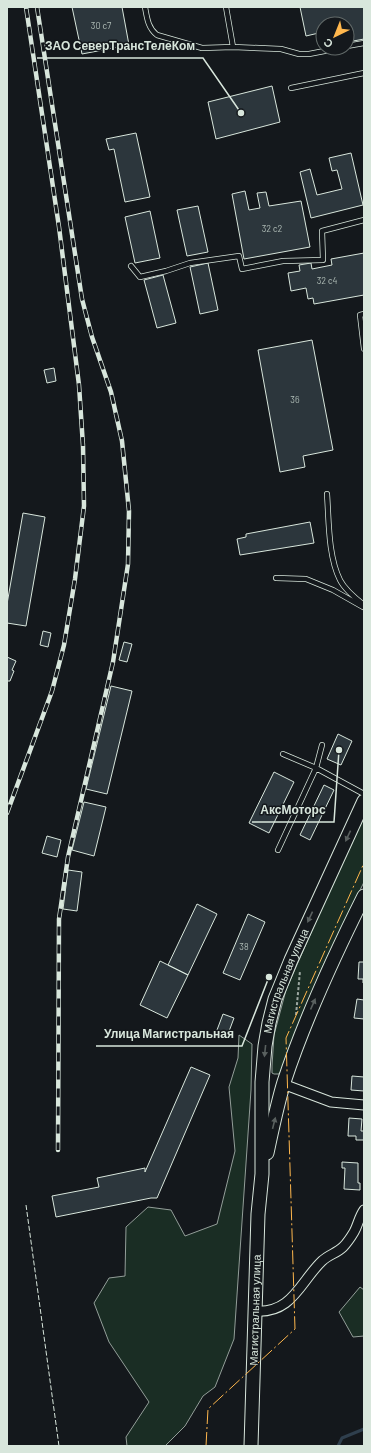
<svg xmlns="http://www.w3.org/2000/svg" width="371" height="1453" font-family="Barlow,sans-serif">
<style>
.green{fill:#1a2d24;stroke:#939e99}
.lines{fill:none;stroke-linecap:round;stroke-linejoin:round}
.stream{stroke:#2f3f4d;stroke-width:3}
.building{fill:#2c363c;stroke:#d8e6dc}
.service-casing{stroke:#d8e6dc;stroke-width:6}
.minor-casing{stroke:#d8e6dc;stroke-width:11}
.secondary-casing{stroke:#d8e6dc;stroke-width:15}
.path{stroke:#9da8a2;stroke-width:2;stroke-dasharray:3 2;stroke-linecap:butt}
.service{stroke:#14181c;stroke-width:4.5}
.minor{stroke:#14181c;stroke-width:9}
.secondary{stroke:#14181c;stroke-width:13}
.rail-casing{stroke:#d8e6dc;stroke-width:4.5}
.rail{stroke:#14181c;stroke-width:3;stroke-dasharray:9;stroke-linecap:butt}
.fence{stroke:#d8e6dc;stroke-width:1;stroke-dasharray:5 2;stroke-linecap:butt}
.power{stroke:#ffb74d;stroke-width:1;stroke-dasharray:14 3 2 3;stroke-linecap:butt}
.oneway{fill:#59605f}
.labels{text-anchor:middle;stroke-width:3;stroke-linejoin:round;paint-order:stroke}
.number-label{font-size:9px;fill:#adbab4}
.street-label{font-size:11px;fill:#d8e6dc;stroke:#14181c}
.leader{fill:none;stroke:#d8e6dc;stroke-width:1.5}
.callout-dot{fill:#d8e6dc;stroke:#14181c;stroke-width:1.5}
.callout-label{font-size:12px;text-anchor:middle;font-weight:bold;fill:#d8e6dc;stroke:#14181c;stroke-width:3;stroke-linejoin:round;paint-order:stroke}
</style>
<rect width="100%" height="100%" fill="#14181c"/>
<path class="green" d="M 364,811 L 364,882 L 321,970 L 282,1069 L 279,1074 L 274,1074 L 272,1073 L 272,1066 L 274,1035 L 286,990 Z
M 239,1035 L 252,1044 L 251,1090 L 234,1339 L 215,1387 L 203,1396 L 185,1426 L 165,1446 L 127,1446 L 126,1437 L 149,1402 L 109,1342 L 94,1303 L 109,1278 L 125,1276 L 126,1227 L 148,1207 L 171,1210 L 185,1236 L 217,1224 L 235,1151 L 229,1087 L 238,1058 Z
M 360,1287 L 364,1290 L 364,1336 L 353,1337 L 339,1312 Z"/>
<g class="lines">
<path class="stream" d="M 338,1446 L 342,1438 L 364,1429"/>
</g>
<path class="building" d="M 72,7 L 122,7 L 129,45 L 82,54 Z
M 300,7 L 364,7 L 364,39 L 348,42 L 347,24 L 323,24 L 323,32 L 306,36 Z
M 272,86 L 280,122 L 216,139 L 208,102 Z
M 136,133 L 150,197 L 125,202 L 114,149 L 109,150 L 106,139 Z
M 351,153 L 363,205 L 311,218 L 300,172 L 310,169 L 317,195 L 342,189 L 337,170 L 332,171 L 329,158 Z
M 245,191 L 249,210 L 260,208 L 257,193 L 266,192 L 269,206 L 301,201 L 310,247 L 244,259 L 232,194 Z
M 198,206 L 208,252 L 187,256 L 177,210 Z
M 150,211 L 160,258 L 135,263 L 125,217 Z
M 364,253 L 364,295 L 314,304 L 313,298 L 308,299 L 306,288 L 291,291 L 288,273 L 300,271 L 299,265 L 311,263 L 312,269 L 332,265 L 331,259 Z
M 208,263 L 218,310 L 200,314 L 190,267 Z
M 163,275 L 176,323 L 157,328 L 144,280 Z
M 312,340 L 333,450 L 303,456 L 305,467 L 280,472 L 258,350 Z
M 54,368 L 56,381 L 47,383 L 44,370 Z
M 23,513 L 45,517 L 26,626 L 7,623 L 7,604 Z
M 310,522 L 314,543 L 240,555 L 237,539 L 246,537 L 246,534 Z
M 43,631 L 51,633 L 48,647 L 40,645 Z
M 124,642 L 132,644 L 127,662 L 119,660 Z
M 7,657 L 16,661 L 12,670 L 14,671 L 10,681 L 7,681 Z
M 111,686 L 132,691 L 107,794 L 86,789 Z
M 338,734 L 352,741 L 341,765 L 327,759 Z
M 274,772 L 294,782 L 269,833 L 249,823 Z
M 324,785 L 334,790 L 310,840 L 300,835 Z
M 84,802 L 106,807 L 94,856 L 72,850 Z
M 47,836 L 61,840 L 57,857 L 42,853 Z
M 68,870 L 82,872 L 77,911 L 63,909 Z
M 197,904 L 217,914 L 188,975 L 168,965 Z
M 248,914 L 265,922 L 240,980 L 223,973 Z
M 160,961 L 188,975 L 167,1018 L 140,1005 Z
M 359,962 L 364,962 L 364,983 L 363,983 L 363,979 L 358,979 Z
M 357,999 L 364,1000 L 364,1019 L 354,1018 Z
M 223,1014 L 234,1018 L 228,1034 L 217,1030 Z
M 191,1067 L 210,1075 L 157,1198 L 151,1198 L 56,1217 L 52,1196 L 99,1187 L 97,1178 L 145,1168 L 145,1172 Z
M 352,1076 L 364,1077 L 364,1091 L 351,1090 Z
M 349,1118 L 362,1119 L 361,1131 L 364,1131 L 364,1140 L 356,1140 L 356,1136 L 348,1136 Z
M 342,1162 L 358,1163 L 358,1183 L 360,1183 L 360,1190 L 344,1189 L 345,1168 L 342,1168 Z"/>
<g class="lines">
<g class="service-casing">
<path id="service" d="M 145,7 C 147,18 148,28 157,35 L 202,48 L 233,47 L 281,49 L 299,54 L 309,54 L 340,48
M 226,7 L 233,47
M 347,46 L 364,43
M 291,88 L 364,73
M 131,266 L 140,277 L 166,271 L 190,263 L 239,256 L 242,269 L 283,261 L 323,260 L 322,231 L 364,220
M 364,314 L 360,315 L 364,349
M 327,494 C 329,521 328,556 340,580 C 345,590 355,598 364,605
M 276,578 L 306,579 L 333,590 L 363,607
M 283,754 L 316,768 L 322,745
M 278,850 L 316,768 L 364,794"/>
</g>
<g class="minor-casing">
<path id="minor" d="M 283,1084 L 331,1102 L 364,1105
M 255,1311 C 292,1314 300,1282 322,1261 C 328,1255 337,1253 343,1247 C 347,1243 351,1237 354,1232 C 358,1225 359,1217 364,1210"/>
</g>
<g class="secondary-casing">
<g id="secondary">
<path d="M 267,1153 C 272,1130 277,1105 284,1082 C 305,1018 334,956 364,896"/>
<path id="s1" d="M 251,1446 L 258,1214 L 262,1174 L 262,1082 L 265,1046 L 269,1023 L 275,999 L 291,960 L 364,801"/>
</g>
</g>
<path class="path" d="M 296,1015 L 300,971"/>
<use href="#service" class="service"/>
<use href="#minor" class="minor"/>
<use href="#secondary" class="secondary"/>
<g class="rail-casing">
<path id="rail" d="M 37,7 L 82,299 L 92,337 L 111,392 L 122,441 L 129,511 L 128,564 L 113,662 L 68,857 L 59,919 L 58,1150
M 7,813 L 52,691 L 64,645 L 75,579 L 84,506 L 83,446 L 79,385 L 59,227 L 26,7"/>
</g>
<use href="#rail" class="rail"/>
<path class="fence" d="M 26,1205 L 59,1446"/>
<path class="power" d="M 206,1446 L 208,1409 L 295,1329 L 286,1038 L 364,863"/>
</g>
<defs><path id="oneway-solid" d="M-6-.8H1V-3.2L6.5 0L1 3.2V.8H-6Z"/></defs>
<g class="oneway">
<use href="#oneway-solid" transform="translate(348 836) rotate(115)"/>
<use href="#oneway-solid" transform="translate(310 917) rotate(115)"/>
<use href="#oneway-solid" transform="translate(313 1004) rotate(-66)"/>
<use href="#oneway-solid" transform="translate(265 1051) rotate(96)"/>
<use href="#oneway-solid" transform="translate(274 1123) rotate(-76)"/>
</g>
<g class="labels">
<g class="number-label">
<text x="101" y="29">30 с7</text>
<text x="272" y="232">32 с2</text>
<text x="327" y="284">32 с4</text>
<text x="295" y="403">36</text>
<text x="244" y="950">38</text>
</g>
<g class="street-label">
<text dy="4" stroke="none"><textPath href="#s1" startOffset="469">Магистральная улица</textPath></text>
<text dy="4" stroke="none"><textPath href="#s1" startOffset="136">Магистральная улица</textPath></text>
</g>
</g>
<path class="leader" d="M241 113L203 58H37M339 750L334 822H252M269 977L242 1046H96"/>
<g class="callout-dot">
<circle cx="241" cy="113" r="4"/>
<circle cx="339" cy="750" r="4"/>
<circle cx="269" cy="977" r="4"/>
</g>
<g class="callout-label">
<text x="120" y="50">ЗАО СеверТрансТелеКом</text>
<text x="293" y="814">АксМоторс</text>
<text x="169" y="1038">Улица Магистральная</text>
</g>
<rect width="371" height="1453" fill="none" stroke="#d8e6dc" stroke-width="16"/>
<g transform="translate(335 36) rotate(223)"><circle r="19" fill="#14181c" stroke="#626a69"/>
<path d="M0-3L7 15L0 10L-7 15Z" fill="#ffb74d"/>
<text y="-6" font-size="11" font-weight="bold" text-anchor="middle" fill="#d8e6dc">С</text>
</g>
</svg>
